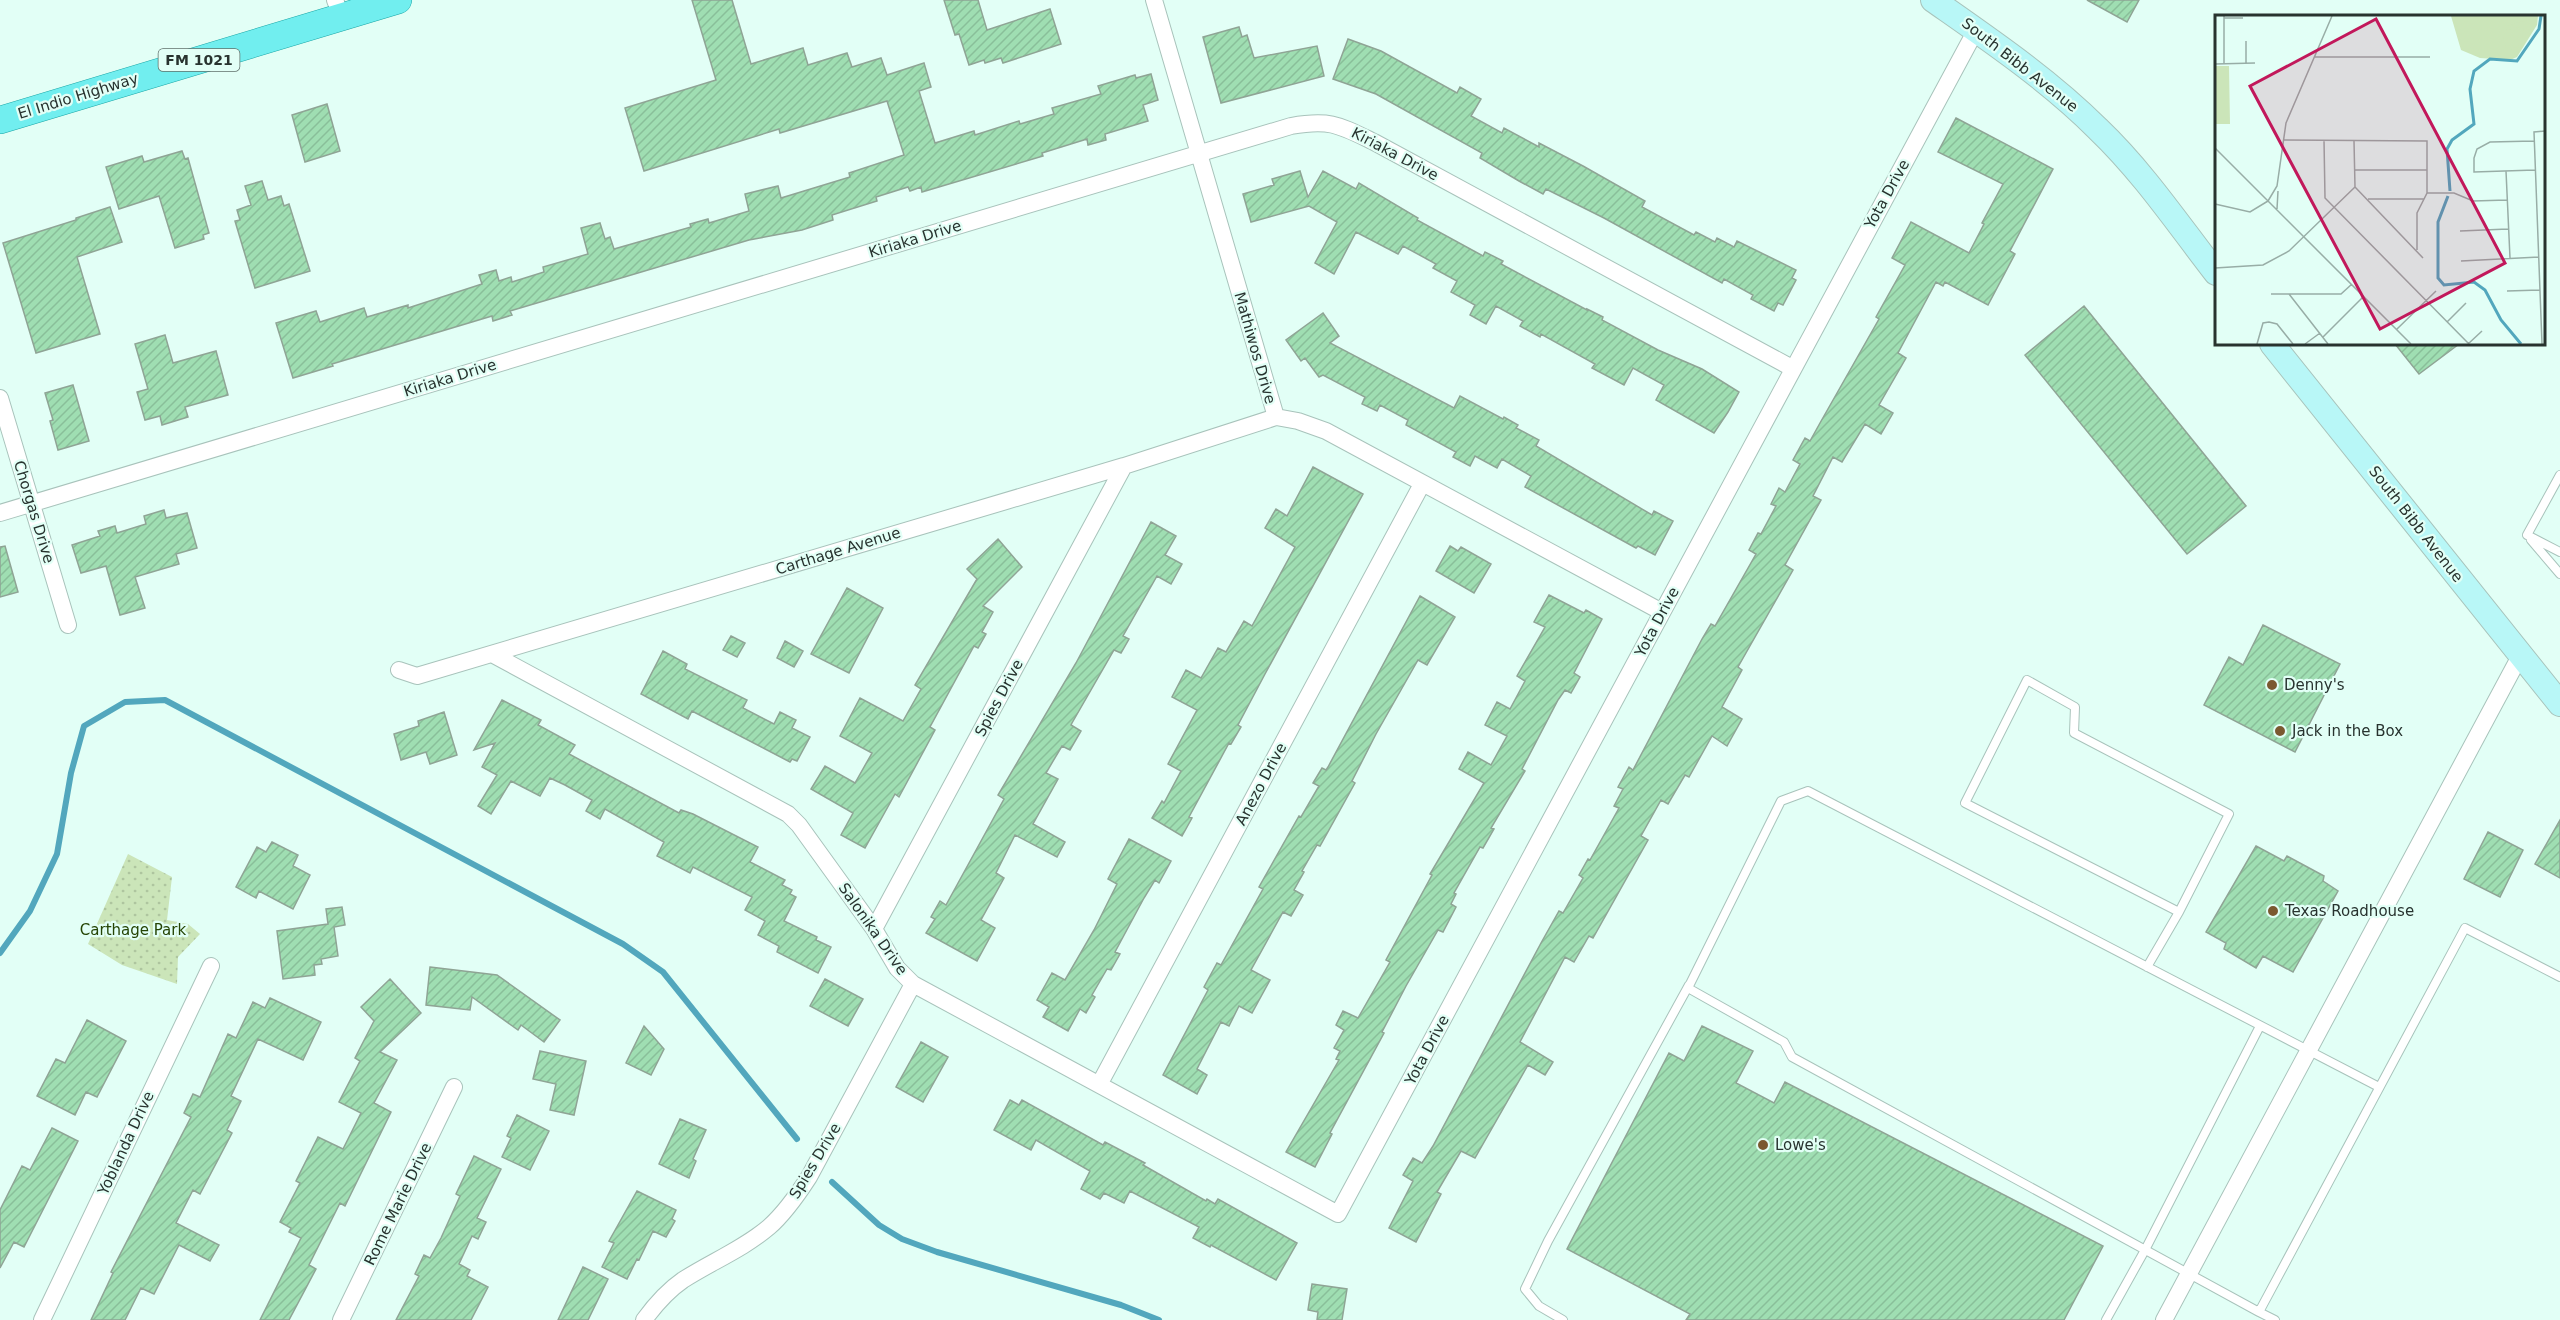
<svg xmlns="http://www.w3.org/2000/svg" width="2560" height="1320" font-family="'DejaVu Sans',sans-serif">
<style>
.park{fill:url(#park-dots)}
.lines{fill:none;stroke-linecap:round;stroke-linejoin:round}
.stream{stroke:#52a7bd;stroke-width:6}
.building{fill:url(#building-hatch);stroke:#8fa495;stroke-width:1.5}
.service-casing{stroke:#a8c3bb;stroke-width:10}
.minor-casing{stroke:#a8c3bb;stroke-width:18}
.secondary-casing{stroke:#a8c3bb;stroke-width:26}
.primary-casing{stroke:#1aa5a5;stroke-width:28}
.service{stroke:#fff;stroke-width:8}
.minor{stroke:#fff;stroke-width:16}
.secondary{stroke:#b8f7f7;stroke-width:24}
.primary{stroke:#71eeef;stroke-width:27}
.poi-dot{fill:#7b5930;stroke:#e2fff6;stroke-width:2}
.labels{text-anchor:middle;stroke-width:4.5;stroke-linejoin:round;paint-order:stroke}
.shield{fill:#e2fff6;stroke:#60706b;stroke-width:1.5}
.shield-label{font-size:14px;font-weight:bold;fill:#28332f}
.street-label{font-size:15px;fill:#28332f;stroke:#e2fff6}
.poi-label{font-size:15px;fill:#28332f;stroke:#e2fff6;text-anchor:start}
.park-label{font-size:15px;fill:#254404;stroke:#e2fff6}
.inset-river{fill:none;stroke:#52a7bd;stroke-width:3}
.inset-road{fill:none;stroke:#98ada6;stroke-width:1.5}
.view{fill:#c2185b;fill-opacity:0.15;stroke:#c2185b;stroke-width:3}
.inset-edge{fill:none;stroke:#28332f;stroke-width:3}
</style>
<defs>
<pattern id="park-dots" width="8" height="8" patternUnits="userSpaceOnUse" patternTransform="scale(1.5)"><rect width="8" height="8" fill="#cbe5b9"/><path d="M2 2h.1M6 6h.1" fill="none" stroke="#aec59f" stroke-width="1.8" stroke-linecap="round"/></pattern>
<pattern id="building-hatch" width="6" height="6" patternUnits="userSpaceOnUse" patternTransform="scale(1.5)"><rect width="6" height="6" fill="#9fdeb2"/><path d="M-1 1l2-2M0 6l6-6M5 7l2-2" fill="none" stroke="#89bf99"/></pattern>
</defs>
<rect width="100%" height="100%" fill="#e2fff6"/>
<path class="park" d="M 128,854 L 172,877 L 167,920 L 188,924 L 200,934 L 178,957 L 177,984 L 122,965 L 88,944 Z"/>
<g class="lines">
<path class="stream" d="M 0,953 L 30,911 L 57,854 L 71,773 L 84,726 L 125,702 L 165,700 L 623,944 L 663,972 L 797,1139
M 832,1182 L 879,1225 L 902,1239 L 937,1252 L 1121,1305 L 1159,1320"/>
</g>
<path class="building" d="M 692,0 L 732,0 L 751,64 L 803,48 L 808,65 L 847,53 L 852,67 L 881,58 L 887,75 L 924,63 L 931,87 L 919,91 L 935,143 L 974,131 L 975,135 L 1019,121 L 1020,124 L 1054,114 L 1052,108 L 1101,94 L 1098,86 L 1135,75 L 1136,78 L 1151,74 L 1158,100 L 1143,105 L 1148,121 L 1105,134 L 1106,140 L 1088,145 L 1087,139 L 1042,153 L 1043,156 L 922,192 L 921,187 L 910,191 L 908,187 L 876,197 L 877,201 L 832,215 L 833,220 L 802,230 L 749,240 L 510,311 L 512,315 L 493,321 L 492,316 L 332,364 L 333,366 L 293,378 L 276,323 L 316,311 L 320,322 L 364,308 L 367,317 L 408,305 L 408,308 L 482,284 L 479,275 L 496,270 L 499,281 L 511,277 L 512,282 L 544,272 L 543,267 L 588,254 L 581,228 L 600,223 L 605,239 L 610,237 L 614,249 L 691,227 L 690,224 L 708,219 L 709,223 L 749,211 L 745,194 L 778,186 L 781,198 L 850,177 L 849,173 L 904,155 L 887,101 L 780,133 L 779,129 L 644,171 L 625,108 L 716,80 Z
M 944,0 L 978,0 L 987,30 L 1050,9 L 1061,44 L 1003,63 L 1001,58 L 985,63 L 984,60 L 969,65 L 959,34 L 955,35 Z
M 2087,0 L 2139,0 L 2127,22 Z
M 1239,27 L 1242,37 L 1247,35 L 1254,58 L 1317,46 L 1324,76 L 1221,103 L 1203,37 Z
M 1348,39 L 1381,51 L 1457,93 L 1460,87 L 1481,99 L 1471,116 L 1502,133 L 1504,128 L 1539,147 L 1539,143 L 1583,166 L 1645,201 L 1642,207 L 1694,235 L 1696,232 L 1715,242 L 1717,238 L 1734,247 L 1737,241 L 1796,270 L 1792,278 L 1796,280 L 1783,305 L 1778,303 L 1774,311 L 1751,299 L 1753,295 L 1724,279 L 1722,283 L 1604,218 L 1546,189 L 1543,194 L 1519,181 L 1480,158 L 1482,153 L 1376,94 L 1333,79 Z
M 327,104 L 340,151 L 305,162 L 292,115 Z
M 1956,118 L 2053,169 L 2010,251 L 2015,254 L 1988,305 L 1945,282 L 1943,286 L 1936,282 L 1898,353 L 1906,358 L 1879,405 L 1893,413 L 1881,434 L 1865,424 L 1842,462 L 1833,457 L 1813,496 L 1821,500 L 1785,565 L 1793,570 L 1738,667 L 1742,670 L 1722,707 L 1742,719 L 1727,746 L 1712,736 L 1689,777 L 1685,775 L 1668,804 L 1661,800 L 1641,836 L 1648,840 L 1593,938 L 1589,936 L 1574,962 L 1565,957 L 1520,1042 L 1553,1062 L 1545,1075 L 1528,1065 L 1475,1158 L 1461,1151 L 1437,1192 L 1441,1194 L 1416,1242 L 1389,1228 L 1413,1181 L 1403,1175 L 1413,1158 L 1422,1163 L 1433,1146 L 1541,943 L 1559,911 L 1563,913 L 1583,878 L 1579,875 L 1588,859 L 1590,860 L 1619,808 L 1614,806 L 1623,789 L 1618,787 L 1629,767 L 1633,770 L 1702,639 L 1711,624 L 1715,626 L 1756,554 L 1749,550 L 1758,533 L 1761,534 L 1776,506 L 1771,504 L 1779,488 L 1785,492 L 1800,464 L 1793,460 L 1805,438 L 1810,441 L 1820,423 L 1879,319 L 1876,317 L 1905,265 L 1892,258 L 1911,222 L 1969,253 L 1984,224 L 1982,223 L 2003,184 L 1938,152 Z
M 182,151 L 185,159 L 188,158 L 209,233 L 203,235 L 204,239 L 175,248 L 159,196 L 119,209 L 106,167 L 142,156 L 144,162 Z
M 1300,171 L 1308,197 L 1323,171 L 1356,189 L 1359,183 L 1418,218 L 1417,220 L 1483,256 L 1485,252 L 1503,261 L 1501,264 L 1587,310 L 1587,309 L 1603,317 L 1602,320 L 1658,350 L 1702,369 L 1739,392 L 1728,412 L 1714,433 L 1656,400 L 1664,385 L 1633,368 L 1624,385 L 1592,368 L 1595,364 L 1541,334 L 1540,337 L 1520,326 L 1523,321 L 1496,306 L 1486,324 L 1470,315 L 1475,305 L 1451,292 L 1457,281 L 1433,268 L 1436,264 L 1403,246 L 1398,254 L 1356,232 L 1334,274 L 1315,263 L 1337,222 L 1309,206 L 1251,222 L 1243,194 L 1274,185 L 1272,179 Z
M 262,181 L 268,200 L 281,196 L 284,206 L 289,204 L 310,271 L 255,288 L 235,221 L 240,220 L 237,210 L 251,205 L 245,186 Z
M 110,207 L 122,242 L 77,257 L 100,334 L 36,353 L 3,243 L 76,220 L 76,218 Z
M 2084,306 L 2246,506 L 2187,554 L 2025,355 Z
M 1323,313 L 1339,336 L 1330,343 L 1454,408 L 1460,396 L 1503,419 L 1504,417 L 1518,425 L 1516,428 L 1539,440 L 1536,446 L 1652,515 L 1654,511 L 1673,521 L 1655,555 L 1638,546 L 1636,548 L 1525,487 L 1531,476 L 1502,459 L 1497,468 L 1475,456 L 1470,466 L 1453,457 L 1456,452 L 1406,425 L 1408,420 L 1380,405 L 1377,411 L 1362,404 L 1365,397 L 1323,375 L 1319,377 L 1305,358 L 1301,361 L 1286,340 Z
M 165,335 L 173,363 L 216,351 L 228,395 L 185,407 L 188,417 L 162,425 L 160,416 L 145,420 L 137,392 L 148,389 L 135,344 Z
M 2395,344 L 2459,344 L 2419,374 Z
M 73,385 L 89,441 L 58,450 L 50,421 L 53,420 L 45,393 Z
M 1313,467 L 1363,494 L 1265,674 L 1238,725 L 1241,727 L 1231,744 L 1229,743 L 1189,817 L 1192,818 L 1182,836 L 1152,818 L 1162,801 L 1164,803 L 1181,771 L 1168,764 L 1197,710 L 1172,697 L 1186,670 L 1201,678 L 1218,648 L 1226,652 L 1244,621 L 1252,626 L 1295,547 L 1265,528 L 1276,509 L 1287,516 Z
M 164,510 L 166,518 L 187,513 L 197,548 L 176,554 L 179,564 L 135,577 L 145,608 L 120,615 L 106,566 L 81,573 L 72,545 L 100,536 L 98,531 L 115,526 L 117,533 L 146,524 L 144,516 Z
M 1151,522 L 1176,536 L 1165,555 L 1182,564 L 1171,584 L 1157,576 L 1123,636 L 1129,639 L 1121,653 L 1114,650 L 1072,723 L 1071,725 L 1081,731 L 1070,750 L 1062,746 L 1046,773 L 1058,779 L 1033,824 L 1065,842 L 1057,857 L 1015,835 L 996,873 L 1004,878 L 981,920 L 995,928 L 977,961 L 926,933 L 935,919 L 931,917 L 940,901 L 946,905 L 1004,799 L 998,795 L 1076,663 Z
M 998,539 L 1022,567 L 983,606 L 993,612 L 982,632 L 986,634 L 978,648 L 974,646 L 930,727 L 935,730 L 899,797 L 895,794 L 865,848 L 841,835 L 853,813 L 811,789 L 825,766 L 855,783 L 872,753 L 840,736 L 860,698 L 903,721 L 921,689 L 915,685 L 977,579 L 967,569 Z
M 5,546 L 18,592 L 0,597 L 0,547 Z
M 1450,546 L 1458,551 L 1461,547 L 1491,564 L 1474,593 L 1436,571 Z
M 847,588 L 883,608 L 849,673 L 811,654 Z
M 1549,595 L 1584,613 L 1586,610 L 1602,619 L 1574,673 L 1580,677 L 1571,693 L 1565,690 L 1558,700 L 1522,769 L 1525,771 L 1491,828 L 1494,829 L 1483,848 L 1480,847 L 1454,893 L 1456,894 L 1451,904 L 1456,907 L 1443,932 L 1438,930 L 1406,986 L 1382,1032 L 1384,1033 L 1330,1133 L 1332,1134 L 1315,1167 L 1286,1152 L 1339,1060 L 1336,1059 L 1340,1051 L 1334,1048 L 1344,1030 L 1336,1025 L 1343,1011 L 1358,1018 L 1390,962 L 1386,960 L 1432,875 L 1430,874 L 1484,783 L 1459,769 L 1468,752 L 1491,765 L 1507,736 L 1485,725 L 1497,702 L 1510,709 L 1525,681 L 1517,676 L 1545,627 L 1534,622 Z
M 1420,596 L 1455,617 L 1427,665 L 1418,660 L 1376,734 L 1352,781 L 1355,783 L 1320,846 L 1317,845 L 1302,871 L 1304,872 L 1294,890 L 1303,895 L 1291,916 L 1283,912 L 1251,970 L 1270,980 L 1252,1013 L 1239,1006 L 1229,1026 L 1221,1022 L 1197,1069 L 1207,1075 L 1197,1094 L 1163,1075 L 1208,990 L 1204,987 L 1217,963 L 1221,965 L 1263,889 L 1259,887 L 1299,816 L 1301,817 L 1319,786 L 1313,783 L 1322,768 L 1326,770 L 1328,767 Z
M 2263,625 L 2340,664 L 2295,752 L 2204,705 L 2229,657 L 2243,665 Z
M 731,636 L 745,643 L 737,657 L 723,650 Z
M 785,641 L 803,651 L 794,667 L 777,658 Z
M 663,651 L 687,664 L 685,669 L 747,700 L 743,708 L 774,724 L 780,712 L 796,720 L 792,728 L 810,737 L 797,761 L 792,759 L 790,762 L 692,711 L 688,719 L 641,694 Z
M 502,700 L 541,720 L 538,725 L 575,745 L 569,754 L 679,813 L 681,810 L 693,814 L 758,847 L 750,862 L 785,880 L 782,885 L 792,890 L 790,894 L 796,897 L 784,921 L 817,937 L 816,940 L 831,947 L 818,973 L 777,952 L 779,946 L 758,935 L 765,921 L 745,910 L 752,897 L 693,867 L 690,873 L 657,856 L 664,842 L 605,809 L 600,819 L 586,811 L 592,800 L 565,785 L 550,778 L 540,796 L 511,781 L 491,814 L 478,806 L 497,775 L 482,767 L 495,743 L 474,750 Z
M 444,712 L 457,755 L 430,764 L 426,752 L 401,760 L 394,734 L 419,726 L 418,721 Z
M 2560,820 L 2560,878 L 2535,864 Z
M 2488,832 L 2523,850 L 2500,897 L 2464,879 Z
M 1129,839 L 1171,861 L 1159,883 L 1155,880 L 1144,898 L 1115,952 L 1120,954 L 1111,970 L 1107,969 L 1092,995 L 1095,997 L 1086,1013 L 1080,1009 L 1068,1031 L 1043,1017 L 1049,1007 L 1037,1000 L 1052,973 L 1065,980 L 1094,930 L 1117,884 L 1108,879 Z
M 272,842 L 298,855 L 293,866 L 310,875 L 293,909 L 259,891 L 256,898 L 236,887 L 257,847 L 266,852 Z
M 2256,846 L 2284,861 L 2287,856 L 2324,876 L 2323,881 L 2338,891 L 2293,972 L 2263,956 L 2256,968 L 2224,949 L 2226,943 L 2206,932 Z
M 342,907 L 345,925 L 334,927 L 338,956 L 321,959 L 322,964 L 314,965 L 315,975 L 283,979 L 277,931 L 328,924 L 326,909 Z
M 430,967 L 497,975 L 560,1020 L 544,1042 L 521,1025 L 518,1030 L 472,997 L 470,1010 L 426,1005 Z
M 390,979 L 421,1013 L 380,1052 L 397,1060 L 374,1103 L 391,1112 L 345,1206 L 340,1203 L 309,1265 L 316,1269 L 289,1320 L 260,1320 L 301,1238 L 289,1232 L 291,1228 L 280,1222 L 300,1183 L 296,1181 L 318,1137 L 343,1149 L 361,1113 L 339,1102 L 360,1061 L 355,1058 L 374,1021 L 361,1007 Z
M 825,979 L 863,999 L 848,1026 L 810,1006 Z
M 270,998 L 321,1022 L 303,1060 L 258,1039 L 231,1096 L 241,1101 L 227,1130 L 232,1133 L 200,1194 L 193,1190 L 176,1223 L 219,1245 L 210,1261 L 179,1245 L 154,1294 L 141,1288 L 125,1320 L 91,1320 L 113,1273 L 111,1272 L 191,1117 L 184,1113 L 193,1094 L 200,1097 L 228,1034 L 236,1038 L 253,1002 L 265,1008 Z
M 87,1020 L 126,1041 L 97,1097 L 86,1092 L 75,1115 L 37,1096 L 56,1059 L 65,1063 Z
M 644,1026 L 664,1049 L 651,1075 L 626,1063 Z
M 1702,1026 L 1753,1051 L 1736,1083 L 1774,1103 L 1785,1082 L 2103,1246 L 2064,1320 L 1686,1320 L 1690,1314 L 1567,1249 L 1669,1053 L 1684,1061 Z
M 921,1042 L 948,1057 L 923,1102 L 896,1087 Z
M 540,1051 L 586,1061 L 574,1115 L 550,1110 L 556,1084 L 533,1079 Z
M 1010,1100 L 1019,1105 L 1022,1100 L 1103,1145 L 1105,1142 L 1145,1163 L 1143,1165 L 1206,1201 L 1207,1199 L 1215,1204 L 1218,1199 L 1297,1243 L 1276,1280 L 1211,1245 L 1210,1247 L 1193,1238 L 1199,1227 L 1130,1191 L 1124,1203 L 1104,1193 L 1100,1199 L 1081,1189 L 1090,1171 L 1036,1140 L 1031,1150 L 994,1130 Z
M 517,1115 L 549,1131 L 530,1170 L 502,1157 L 511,1138 L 507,1136 Z
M 680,1119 L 706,1130 L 693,1159 L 696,1161 L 689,1178 L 659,1164 Z
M 52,1128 L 78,1141 L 24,1247 L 14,1242 L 0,1268 L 0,1210 L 22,1166 L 30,1170 Z
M 474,1156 L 501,1169 L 477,1218 L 486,1222 L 478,1239 L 472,1236 L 459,1264 L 470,1270 L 467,1276 L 488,1287 L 471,1320 L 396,1320 L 419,1276 L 415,1274 L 424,1255 L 430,1258 L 441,1238 L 460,1196 L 456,1194 Z
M 637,1191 L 676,1210 L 672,1219 L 675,1221 L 666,1237 L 653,1231 L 639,1260 L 637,1259 L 627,1279 L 602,1267 L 614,1243 L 609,1241 Z
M 583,1267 L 608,1279 L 588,1320 L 558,1320 Z
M 1312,1284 L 1347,1289 L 1342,1320 L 1317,1320 L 1318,1312 L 1308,1310 Z"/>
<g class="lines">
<g class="service-casing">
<path id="service" d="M 2560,475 L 2527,535 L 2560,552
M 2531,540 L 2560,574
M 2147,967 L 2179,912 L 2229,814 L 2074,733 L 2075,707 L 2027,680 L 1965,803 L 2179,912
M 2259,1312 L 1792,1057 L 1784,1042 L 1688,988 L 1781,801 L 1808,791 L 2379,1087
M 1563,1320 L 1539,1306 L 1525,1289 L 1548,1241 L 1689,985
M 2106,1320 L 2145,1250 L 2260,1026
M 2275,1320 L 2259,1312 L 2465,928 L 2560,977"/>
</g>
<g class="minor-casing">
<path id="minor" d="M 335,0 L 342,18
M 1154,0 L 1276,417 L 1298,421 L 1326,431 L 1662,612
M 0,398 L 68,625
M 0,513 L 1291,126 C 1330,119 1339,125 1374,142 L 1792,368
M 492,654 L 788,814 L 799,825 L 874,929 L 897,968 L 913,984 L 1338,1214 L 1976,30
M 399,670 L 417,676 L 1124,466 L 1276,417
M 874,929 L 1124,466
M 1100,1083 L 1422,484
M 42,1320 L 211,966
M 341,1320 L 454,1087
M 644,1320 C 655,1305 667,1291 683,1280 C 711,1262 743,1249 769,1227 C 785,1213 798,1194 809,1177 L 913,984
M 2164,1320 L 2520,656"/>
</g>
<g class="secondary-casing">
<path id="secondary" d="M 1933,0 C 1990,40 2049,80 2098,129 C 2143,172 2178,224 2216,273
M 2272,344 L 2560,704"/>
</g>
<g class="primary-casing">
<path id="primary" d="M 0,120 L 398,0"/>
</g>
<use href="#service" class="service"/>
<use href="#minor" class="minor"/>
<use href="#secondary" class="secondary"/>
<use href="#primary" class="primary"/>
</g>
<g class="poi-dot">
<circle cx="2272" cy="685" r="6"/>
<circle cx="2280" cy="731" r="6"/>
<circle cx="2273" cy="911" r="6"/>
<circle cx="1763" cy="1145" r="6"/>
</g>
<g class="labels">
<rect class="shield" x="158.5" y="49" width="81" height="22" rx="4.5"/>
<g class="shield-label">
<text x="199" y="65">FM 1021</text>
</g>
<g class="street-label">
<text transform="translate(2020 65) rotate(38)" y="5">South Bibb Avenue</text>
<text transform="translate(78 96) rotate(-17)" y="5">El Indio Highway</text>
<text transform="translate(1395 154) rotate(28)" y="5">Kiriaka Drive</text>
<text transform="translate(1887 194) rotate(-61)" y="5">Yota Drive</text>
<text transform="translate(915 239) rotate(-17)" y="5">Kiriaka Drive</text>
<text transform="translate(1255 348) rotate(74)" y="5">Mathiwos Drive</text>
<text transform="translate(450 378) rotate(-17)" y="5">Kiriaka Drive</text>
<text transform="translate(34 512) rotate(73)" y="5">Chorgas Drive</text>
<text transform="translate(2416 524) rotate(52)" y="5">South Bibb Avenue</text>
<text transform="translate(838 551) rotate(-17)" y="5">Carthage Avenue</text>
<text transform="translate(1657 622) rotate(-62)" y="5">Yota Drive</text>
<text transform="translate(999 698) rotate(-62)" y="5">Spies Drive</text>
<text transform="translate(1261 784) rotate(-62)" y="5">Anezo Drive</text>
<text transform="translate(873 929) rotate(55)" y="5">Salonika Drive</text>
<text transform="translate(1427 1050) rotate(-62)" y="5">Yota Drive</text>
<text transform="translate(126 1143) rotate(-65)" y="5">Yoblanda Drive</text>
<text transform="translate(815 1161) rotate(-59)" y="5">Spies Drive</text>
<text transform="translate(398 1204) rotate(-64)" y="5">Rome Marie Drive</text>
</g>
<g class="poi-label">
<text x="2284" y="690">Denny's</text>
<text x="2292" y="736">Jack in the Box</text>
<text x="2285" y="916">Texas Roadhouse</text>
<text x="1775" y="1150">Lowe's</text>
</g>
<g class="park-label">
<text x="133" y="935">Carthage Park</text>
</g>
</g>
<g transform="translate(2215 15)">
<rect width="330" height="330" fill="#e2fff6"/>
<path d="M 236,1 L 323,1 L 322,10 L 302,42 L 295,45 L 265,43 L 246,35 ZM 0,51 L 14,51 L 15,109 L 0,109 Z" fill="#cbe5b9"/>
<path d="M 285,1 L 321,1 L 321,3 L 290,11 ZM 309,11 L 306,29 L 292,38 L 287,16 Z" fill="#cbe5b9"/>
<path class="inset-river" d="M 235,176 L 232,134 L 237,125 L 259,109 L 255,74 L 259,56 L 275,44 L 302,46 L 324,14 L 326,1M 233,181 L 223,207 L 223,263 L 229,270 L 259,267 L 270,275 L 286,305 L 306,329"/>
<path class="inset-road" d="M 9,3 L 28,3M 31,26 L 31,48M 100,42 L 215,42M 0,49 L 40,48M 9,49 L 9,1M 69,125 L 212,126 L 212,178 L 202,198 L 202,235M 109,125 L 110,183 L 254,329M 319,126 L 275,127 L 262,134 L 259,143 L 259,157 L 320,155M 0,133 L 196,329M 139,155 L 212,155M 291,156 L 295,243M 140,172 L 208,243M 212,178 L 239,178 L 258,186 L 292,185M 153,184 L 209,184M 53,186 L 62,171 L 71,108 L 117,1M 0,189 L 35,197 L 53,186M 62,194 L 63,176M 245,216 L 293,214M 246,246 L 324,242M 0,253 L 48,250 L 74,236 L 140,172 L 139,126M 292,276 L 325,275M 56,279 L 126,279 L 137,269M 74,279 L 113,329M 232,307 L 251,288M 182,314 L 221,276M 108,322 L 149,281M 42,329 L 48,308 L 54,307 L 62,309 L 78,329M 90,329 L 105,318M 253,329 L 267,316M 327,329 L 319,117 L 330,116"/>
<path class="view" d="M 161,4 L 290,248 L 165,314 L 35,71 Z"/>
<rect width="330" height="330" class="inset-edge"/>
</g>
</svg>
